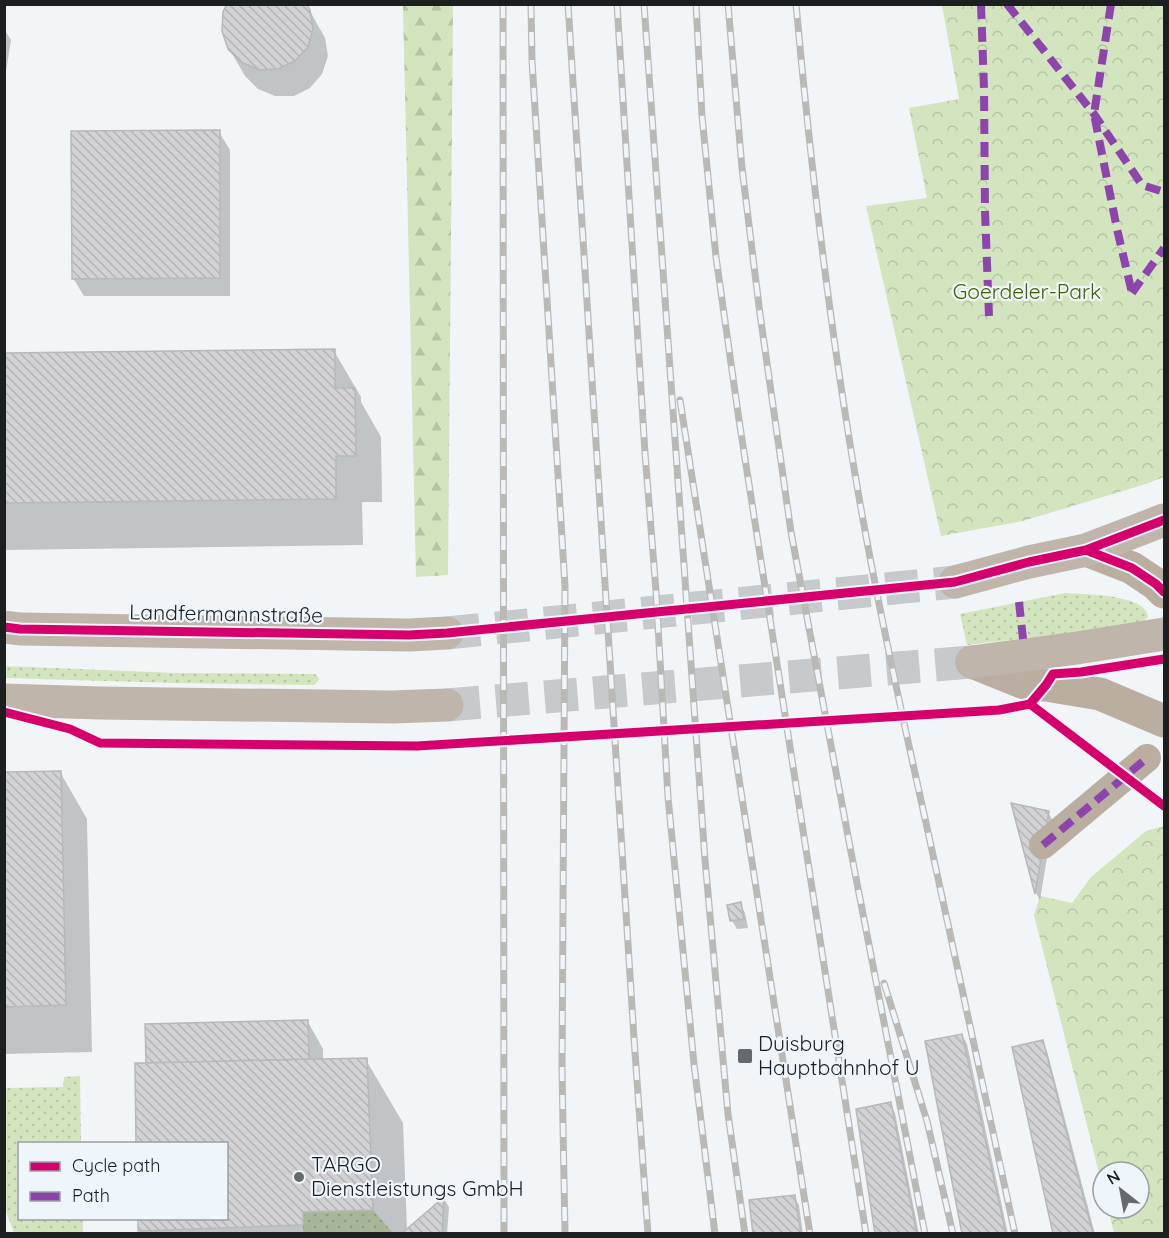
<svg xmlns="http://www.w3.org/2000/svg" width="1169" height="1238" font-family="Quicksand,sans-serif">
<style>
.grass{fill:url(#grass-dots)}
.forest{fill:url(#forest-firs)}
.park{fill:url(#park-crowns)}
.shadow{fill:#0003}
.building{fill:url(#building-back-hatch);stroke:#b7b8ba;stroke-width:1.5}
.lines{fill:none;stroke-linecap:round;stroke-linejoin:round}
.secondary-tunnel{stroke:#c6cacd;stroke-width:33;stroke-dasharray:33 16;stroke-linecap:butt}
.pedestrian{stroke:#b9aea0;stroke-width:28}
.tertiary{stroke:#b9aea0;stroke-width:33}
.secondary{stroke:#bfb5aa;stroke-width:33}
.rail-casing{stroke:#bbb9b5;stroke-width:7}
.rail{stroke:#eef5fb;stroke-width:4.5;stroke-dasharray:14;stroke-linecap:butt}
.quiet{stroke:#8e44ad;stroke-width:8;stroke-dasharray:15 8;stroke-linecap:butt}
.cycleway-casing{stroke:#eef5fb;stroke-width:13}
.cycleway{stroke:#d6006c;stroke-width:9}
.poi-dot{fill:#676a6c;stroke:#eef5fb;stroke-width:2}
.labels{text-anchor:middle;stroke-width:4.5;stroke-linejoin:round;paint-order:stroke}
.park-label{font-size:21px;fill:#456000;stroke:#eef5fb}
.street-label{font-size:21px;fill:#1c1f20;stroke:#eef5fb}
.poi-label{font-size:21px;fill:#1c1f20;stroke:#eef5fb;text-anchor:start}
</style>
<defs>
<pattern id="grass-dots" width="8" height="8" patternUnits="userSpaceOnUse" patternTransform="scale(1.5)"><rect width="8" height="8" fill="#d3e5be"/><path d="M2 2h.1M6 6h.1" fill="none" stroke="#b5c4a3" stroke-width="1.8" stroke-linecap="round"/></pattern>
<pattern id="forest-firs" width="22" height="20" patternUnits="userSpaceOnUse" patternTransform="scale(1.5)"><rect width="22" height="20" fill="#d3e5be"/><path d="M5 1l3.5 6h-7zM16 11l3.5 6h-7z" fill="#b5c4a3"/></pattern>
<pattern id="park-crowns" width="20" height="18" patternUnits="userSpaceOnUse" patternTransform="scale(1.5)"><rect width="20" height="18" fill="#d3e5be"/><path d="M2 6a3 3 0 1 1 6 0M12 15a3 3 0 1 1 6 0" fill="none" stroke="#b5c4a3"/></pattern>
<pattern id="building-back-hatch" width="6" height="6" patternUnits="userSpaceOnUse" patternTransform="scale(1.5)"><rect width="6" height="6" fill="#d2d2d5"/><path d="M-1 5l2 2M0 0l6 6M5-1l2 2" fill="none" stroke="#b4b4b7"/></pattern>
</defs>
<rect width="100%" height="100%" fill="#f1f5f8"/>
<path class="grass" d="M 1065,593 C 1082,594 1147,594 1148,617 L 1144,621 L 1085,631 L 967,645 L 960,614 Z
M 5,666 L 176,673 L 315,674 L 319,678 L 318,681 L 314,685 L 174,683 L 5,678 Z
M 80,1076 L 81,1143 L 20,1144 L 20,1218 L 83,1219 L 83,1232 L 14,1233 L 5,1209 L 5,1088 L 63,1087 L 64,1077 Z
M 373,1210 L 393,1233 L 303,1233 L 303,1212 Z"/>
<path class="forest" d="M 403,5 L 453,5 L 448,575 L 416,577 Z"/>
<path class="park" d="M 942,5 L 1164,5 L 1164,477 L 1146,484 L 1023,521 L 941,536 L 866,206 L 927,198 L 909,108 L 959,99 Z
M 1164,826 L 1164,1233 L 1114,1233 L 1108,1208 L 1139,1208 L 1139,1172 L 1103,1172 L 1103,1189 L 1034,915 L 1040,896 L 1072,903 L 1091,877 L 1146,831 Z"/>
<path class="shadow" d="M 306,4 L 325,38 L 328,56 L 322,74 L 310,88 L 294,96 L 275,96 L 258,89 L 245,76 L 229,48 Z
M 4,31 L 6,32 L 11,40 L 5,78 Z
M 219,132 L 230,150 L 230,296 L 84,296 L 73,278 Z
M 334,351 L 361,397 L 361,402 L 381,437 L 382,502 L 362,502 L 363,545 L 6,550 L 4,354 Z
M 60,772 L 87,819 L 92,1052 L 4,1054 L 4,774 Z
M 1013,805 L 1048,812 L 1053,821 L 1040,900 L 1036,893 Z
M 740,904 L 745,913 L 748,928 L 737,929 L 732,921 Z
M 308,1022 L 323,1049 L 323,1061 L 366,1060 L 403,1123 L 407,1231 L 444,1199 L 449,1207 L 447,1234 L 141,1234 L 140,1231 L 226,1218 L 226,1144 L 148,1065 Z
M 962,1035 L 967,1044 L 1008,1234 L 963,1234 Z
M 1042,1042 L 1047,1051 L 1095,1234 L 1054,1234 Z
M 890,1104 L 895,1113 L 919,1234 L 876,1234 Z
M 794,1197 L 799,1205 L 803,1234 L 754,1234 Z"/>
<path class="building" d="M 227,4 L 307,4 L 310,10 L 313,29 L 308,47 L 295,61 L 278,69 L 259,70 L 241,62 L 228,49 L 222,31 L 223,12 Z
M 220,130 L 220,278 L 72,279 L 71,131 Z
M 335,349 L 335,388 L 355,388 L 356,456 L 336,456 L 336,499 L 4,503 L 4,353 Z
M 61,771 L 66,1005 L 4,1007 L 4,772 Z
M 1011,803 L 1049,811 L 1035,894 Z
M 741,902 L 744,919 L 730,921 L 727,905 Z
M 308,1020 L 309,1059 L 146,1063 L 145,1024 Z
M 962,1034 L 1006,1234 L 962,1234 L 925,1041 Z
M 1043,1040 L 1076,1169 L 1093,1234 L 1053,1234 L 1012,1047 Z
M 367,1058 L 373,1210 L 303,1212 L 303,1225 L 138,1231 L 138,1218 L 226,1218 L 226,1144 L 136,1144 L 135,1063 Z
M 891,1102 L 906,1179 L 917,1234 L 875,1234 L 856,1109 Z
M 795,1195 L 801,1234 L 753,1234 L 749,1200 Z
M 444,1197 L 442,1234 L 401,1234 Z"/>
<g class="lines">
<path class="secondary-tunnel" d="M 447,633 L 955,582
M 447,705 L 972,662"/>
<path class="pedestrian" d="M 1043,845 L 1147,758"/>
<path class="tertiary" d="M 1086,550 L 1132,568 L 1156,584 L 1164,592
M 972,662 L 1027,684 L 1046,685 L 1100,694 L 1164,721"/>
<path class="secondary" d="M 955,582 L 1029,562 L 1086,550 L 1164,520
M 4,627 L 20,629 L 409,635 L 447,633
M 972,662 L 1077,648 L 1164,634
M 4,700 L 100,703 L 392,707 L 447,705"/>
<g class="rail-casing">
<path id="rail" d="M 503,4 L 504,1234
M 531,4 L 532,61 L 565,586 L 562,1070 L 565,1234
M 568,4 L 634,1038 L 648,1234
M 617,4 L 645,453 L 656,591 L 668,797 L 694,1064 L 715,1234
M 644,4 L 705,860 L 728,1114 L 745,1234
M 696,4 L 702,116 L 716,257 L 739,420 L 866,1234
M 728,4 L 742,168 L 760,314 L 791,532 L 851,852 L 925,1234
M 796,4 C 811,171 831,338 860,503 C 880,616 905,728 930,841 C 958,972 987,1103 1015,1234
M 680,400 L 810,1234
M 884,983 L 927,1121 L 953,1234"/>
</g>
<use href="#rail" class="rail"/>
<path class="quiet" d="M 981,4 L 984,89 L 985,211 L 989,316
M 1007,4 L 1094,114 L 1142,185 L 1164,192
M 1111,4 L 1094,114 L 1117,229 L 1132,293
M 1132,293 L 1164,248
M 1019,602 L 1023,639
M 1043,845 L 1147,758"/>
<g class="cycleway-casing">
<path id="cycleway" d="M 1086,550 L 1132,568 L 1156,584 L 1164,592
M 4,627 L 20,629 L 409,635 L 447,633 L 955,582 L 1029,562 L 1086,550 L 1164,520
M 1030,704 L 1164,806
M 4,712 L 70,729 L 100,743 L 417,746 L 999,710 L 1030,704 L 1046,685 L 1053,674 L 1081,672 L 1164,659"/>
</g>
<use href="#cycleway" class="cycleway"/>
</g>
<g class="poi-dot">
<rect x="737" y="1048" width="16" height="16" rx="3"/>
<circle cx="299" cy="1177" r="6"/>
</g>
<g class="labels">
<g class="park-label">
<text x="1027" y="299">Goerdeler-Park</text>
</g>
<g class="street-label">
<text transform="translate(226 614) rotate(1)" y="7">Landfermannstraße</text>
</g>
<g class="poi-label">
<text x="758" y="1051">Duisburg<tspan x="758" dy="24">Hauptbahnhof U</tspan></text>
<text x="311" y="1172">TARGO<tspan x="311" dy="24">Dienstleistungs GmbH</tspan></text>
</g>
</g>
<rect width="1169" height="1238" fill="none" stroke="#1c1f20" stroke-width="12"/>
<rect x="18" y="1142" width="210" height="78" fill="#eef5fb" stroke="#9a9fa3" stroke-width="1.5"/>
<rect x="30" y="1162" width="30" height="9" fill="#d6006c" stroke="#9a9fa3" stroke-width="1.5"/>
<text x="72" y="1172" font-size="18" fill="#1c1f20">Cycle path</text>
<rect x="30" y="1192" width="30" height="9" fill="#8e44ad" stroke="#9a9fa3" stroke-width="1.5"/>
<text x="72" y="1202" font-size="18" fill="#1c1f20">Path</text>
<g transform="translate(1121 1190) rotate(329)"><circle r="28" fill="#eef5fb" stroke="#9a9fa3" stroke-width="1.5"/>
<path d="M0-4.5L10 22L0 15L-10 22Z" fill="#676a6c"/>
<text y="-9" font-size="16" font-weight="bold" text-anchor="middle" fill="#1c1f20">N</text>
</g>
</svg>
